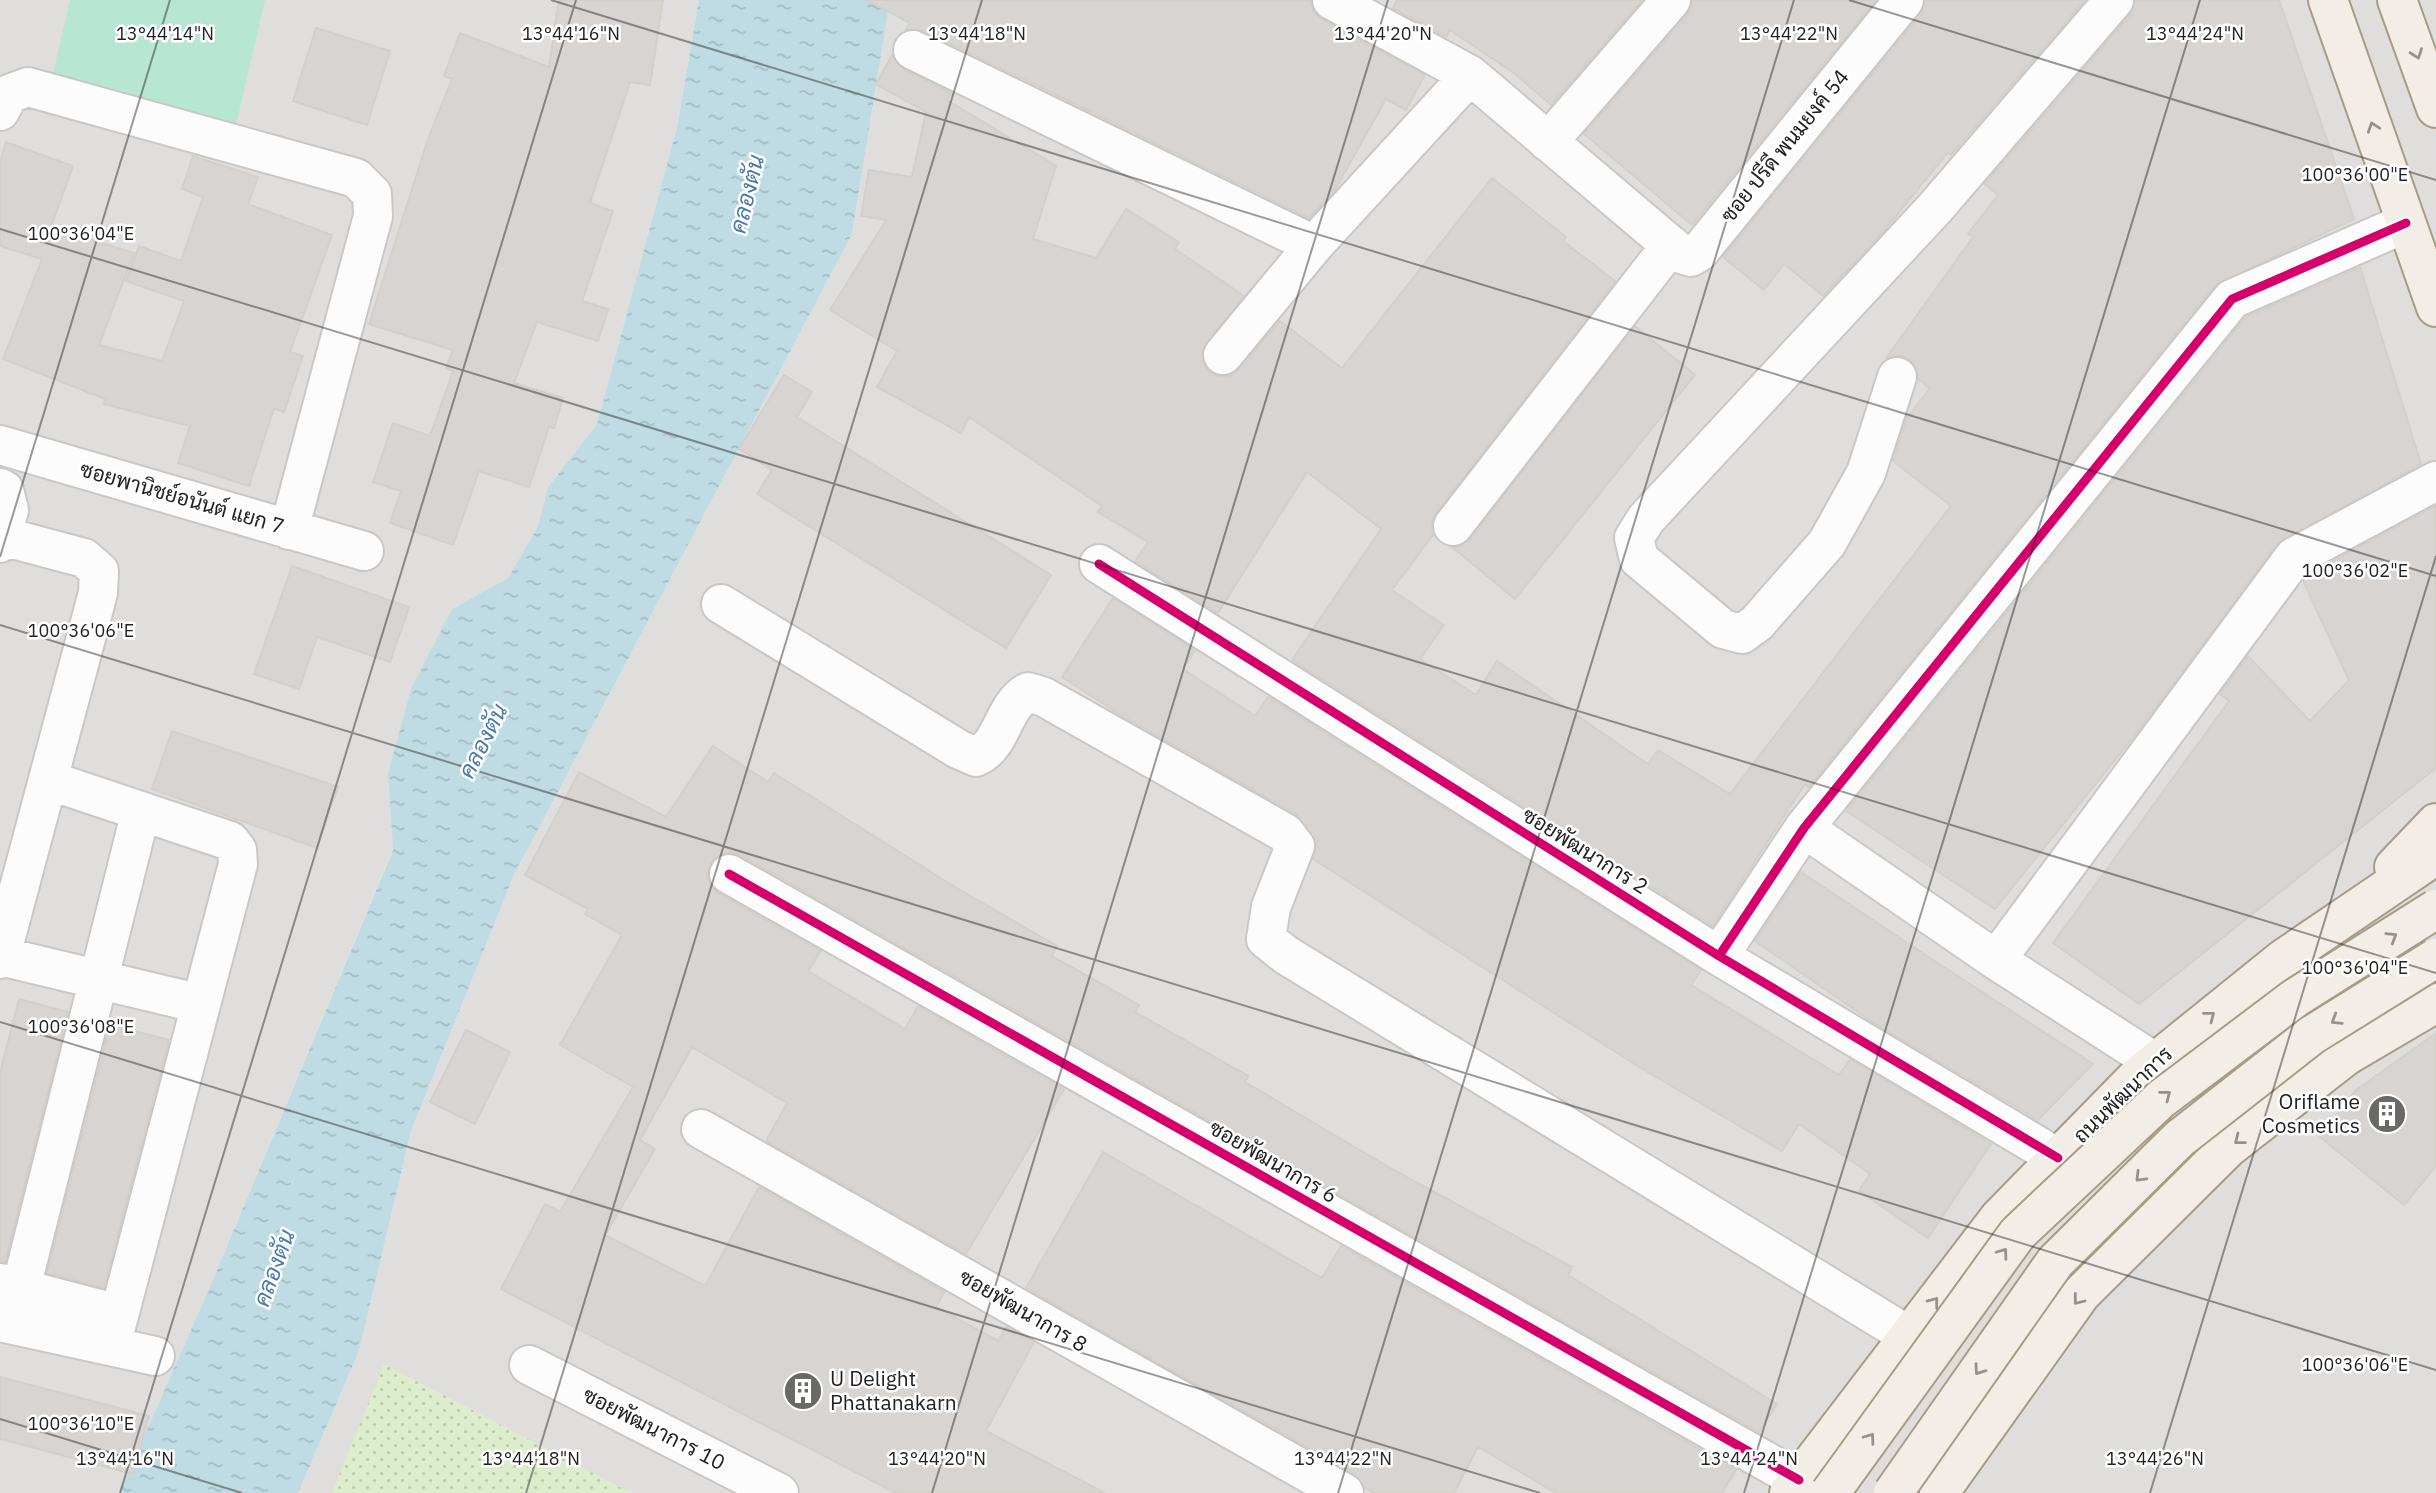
<svg xmlns="http://www.w3.org/2000/svg" width="2436" height="1493" font-family="'IBM Plex Sans',Sarabun,sans-serif">
<style>
.residential{fill:#dfdedc}
.grass{fill:url(#grass-dots)}
.pitch{fill:#b7e6d2}
.water{fill:url(#water-ripples)}
.building{fill:#d7d4d2;stroke:#d3d0cc;stroke-width:2}
.lines{fill:none;stroke-linecap:round;stroke-linejoin:round}
.minor-casing{stroke:#c9c8c7;stroke-width:42}
.major-casing{stroke:#a79c86;stroke-width:42}
.minor{stroke:#fdfcfc;stroke-width:38}
.major{stroke:#f3ede7;stroke-width:38}
.major-bridge-casing{stroke:#a79c86;stroke-width:42;stroke-linecap:butt}
.major-bridge{stroke:#f3ede7;stroke-width:38}
.cycleway-casing{stroke:#fff;stroke-width:13}
.cycleway{stroke:#d6006c;stroke-width:9}
.oneway{stroke:#95928e}
.ticks{fill:none;stroke:#222;stroke-width:2;stroke-opacity:0.45}
.labels{text-anchor:middle;stroke-width:5;stroke-linejoin:round;paint-order:stroke}
.street-label{font-size:21px;fill:#222;stroke:#fff}
.poi-label{font-size:21px;fill:#222;stroke:#fff;text-anchor:end}
.water-label{font-size:23px;font-style:italic;fill:#4a7aab;stroke:#fff}
.ticks-label{font-size:18px;text-anchor:middle;fill:#222;stroke:#fff;stroke-width:5;stroke-linejoin:round;paint-order:stroke}
</style>
<defs>
<pattern id="grass-dots" width="8" height="8" patternUnits="userSpaceOnUse" patternTransform="scale(1.75)"><rect width="8" height="8" fill="#ddeccb"/><path d="M2 2h.1M6 6h.1" fill="none" stroke="#bdcaae" stroke-width="1.8" stroke-linecap="round"/></pattern>
<pattern id="water-ripples" width="26" height="14" patternUnits="userSpaceOnUse" patternTransform="scale(1.75)"><rect width="26" height="14" fill="#bfdbe3"/><path d="M2 4q2-2 4 0t4 0M15 11q2-2 4 0t4 0" fill="none" stroke="#a4bcc2"/></pattern>
</defs>
<rect width="100%" height="100%" fill="#f0eeeb"/>
<path class="residential" d="M 0,0 L 699,0 L 677,127 L 597,424 L 548,487 L 538,526 L 508,578 L 452,609 L 388,774 L 393,849 L 212,1282 L 119,1493 L 0,1493 Z
M 890,0 L 2436,0 L 2436,1493 L 298,1493 L 359,1351 L 411,1131 L 514,875 L 852,234 Z"/>
<path class="grass" d="M 384,1364 L 631,1493 L 332,1493 Z"/>
<path class="pitch" d="M 70,0 L 265,0 L 236,125 L 51,82 Z"/>
<path class="water" d="M 699,0 L 890,0 L 852,234 L 514,875 L 411,1131 L 359,1351 L 298,1493 L 119,1493 L 212,1282 L 393,850 L 388,774 L 411,689 L 452,609 L 508,578 L 538,526 L 548,487 L 597,424 L 677,127 Z"/>
<path class="building" d="M 559,0 L 663,0 L 650,85 L 630,82 L 590,203 L 613,211 L 582,301 L 608,309 L 598,341 L 537,322 L 514,383 L 563,398 L 554,428 L 549,427 L 529,487 L 479,471 L 453,545 L 390,523 L 401,491 L 373,482 L 393,423 L 430,436 L 453,371 L 446,368 L 453,350 L 369,324 L 428,139 L 452,79 L 444,76 L 460,33 L 549,67 Z
M 866,0 L 1310,0 L 1313,11 L 1322,19 L 1425,75 L 1406,110 L 1386,99 L 1336,188 L 1309,218 L 923,30 L 906,30 L 910,23 Z
M 1397,0 L 1642,0 L 1551,105 L 1515,74 L 1450,30 L 1446,37 L 1393,8 Z
M 1692,0 L 1876,0 L 1692,225 L 1584,134 L 1688,14 Z
M 1925,0 L 2085,0 L 1951,155 L 1948,152 L 1883,232 L 1823,296 L 1784,264 L 1764,290 L 1723,257 L 1921,14 Z
M 2135,0 L 2279,0 L 2354,219 L 2215,285 L 1809,787 L 1805,784 L 1713,926 L 1292,660 L 1381,529 L 1307,472 L 1218,613 L 1135,561 L 1148,542 L 1098,512 L 1102,506 L 969,417 L 961,433 L 877,387 L 897,351 L 830,310 L 886,220 L 861,216 L 869,170 L 912,177 L 926,112 L 876,84 L 892,55 L 903,69 L 951,93 L 947,100 L 1056,166 L 1033,239 L 1096,258 L 1126,209 L 1179,242 L 1175,249 L 1244,296 L 1202,351 L 1203,363 L 1210,372 L 1219,376 L 1230,376 L 1239,369 L 1280,321 L 1342,368 L 1492,178 L 1566,237 L 1563,241 L 1615,281 L 1436,513 L 1431,524 L 1433,535 L 1392,590 L 1444,625 L 1420,659 L 1476,695 L 1497,661 L 1648,764 L 1658,750 L 1730,794 L 1951,506 L 1893,461 L 1907,418 L 1930,388 L 1918,379 L 1913,362 L 1903,356 L 1887,357 L 1973,237 L 1968,234 L 1998,195 L 1985,184 L 2131,14 Z
M 316,28 L 390,51 L 367,125 L 293,101 Z
M 6,142 L 73,166 L 51,227 L 134,253 L 99,345 L 162,361 L 184,301 L 126,281 L 139,246 L 181,261 L 203,197 L 182,189 L 193,156 L 258,177 L 248,204 L 332,235 L 290,352 L 303,356 L 284,412 L 274,408 L 249,486 L 178,463 L 190,426 L 104,404 L 105,399 L 3,359 L 42,259 L 0,246 L 0,162 Z
M 2360,267 L 2421,464 L 2277,544 L 2135,735 L 1995,909 L 1846,811 L 2246,317 Z
M 1635,326 L 1695,375 L 1515,599 L 1452,547 L 1462,546 L 1470,539 Z
M 784,375 L 812,392 L 797,417 L 1051,575 L 1006,648 L 757,494 L 772,470 L 739,449 Z
M 2435,506 L 2436,768 L 2139,1004 L 2053,943 L 2229,701 L 2220,694 L 2248,656 L 2310,721 L 2349,680 L 2303,581 L 2309,574 Z
M 292,566 L 409,607 L 390,662 L 317,637 L 299,689 L 254,674 Z
M 1113,598 L 1195,650 L 1183,669 L 1255,716 L 1268,697 L 1701,970 L 1691,985 L 1839,1075 L 1850,1059 L 1991,1144 L 1928,1238 L 1859,1191 L 1870,1174 L 1799,1124 L 1782,1151 L 1639,1067 L 1313,859 L 1316,842 L 1296,814 L 1119,714 L 1062,677 Z
M 172,731 L 338,787 L 317,848 L 152,789 Z
M 713,746 L 768,782 L 774,773 L 955,887 L 1057,946 L 1052,956 L 1139,1005 L 1135,1012 L 1248,1076 L 1245,1082 L 1392,1169 L 1572,1267 L 1568,1275 L 1777,1404 L 1759,1432 L 740,855 L 730,852 L 719,855 L 710,864 L 707,875 L 711,886 L 718,893 L 821,951 L 808,971 L 905,1029 L 918,1006 L 1064,1089 L 966,1254 L 766,1141 L 787,1103 L 692,1047 L 640,1140 L 655,1149 L 605,1235 L 705,1286 L 759,1187 L 944,1292 L 936,1307 L 998,1341 L 1006,1327 L 1034,1342 L 986,1431 L 1105,1493 L 896,1493 L 501,1289 L 545,1204 L 560,1212 L 633,1087 L 560,1045 L 622,935 L 585,914 L 588,909 L 525,875 L 579,772 L 666,817 Z
M 1801,872 L 1933,960 L 2093,1064 L 2038,1120 L 1874,1023 L 1755,941 Z
M 19,999 L 68,1012 L 5,1262 L 0,1262 L 0,1073 Z
M 110,1025 L 169,1040 L 104,1288 L 47,1273 Z
M 466,1030 L 510,1052 L 475,1124 L 430,1102 Z
M 2436,1033 L 2436,1166 L 2404,1205 L 2320,1137 L 2355,1091 Z
M 1103,1152 L 1322,1278 L 1341,1246 L 1736,1470 L 1722,1493 L 1556,1493 L 1478,1447 L 1454,1493 L 1375,1493 L 1364,1487 L 1355,1474 L 1026,1288 Z
M 0,1377 L 149,1416 L 133,1474 L 0,1439 Z"/>
<g class="lines">
<g class="minor-casing">
<path id="minor" d="M 1332,0 L 1470,75 L 1681,254 L 1691,257 L 1699,252 L 1904,0
M 913,50 L 1314,245
M 0,111 L 9,94 L 28,87 L 356,178 L 372,194 L 373,216 L 289,530
M 1548,142 L 1671,0
M 1223,355 L 1314,245 L 1470,75
M 1897,377 L 1866,473 L 1827,543 L 1757,623 L 1742,634 L 1723,629 L 1639,559 L 1634,538 L 1646,519 L 1935,208 L 2114,0
M 0,445 L 364,551
M 0,488 L 4,490 L 9,510 L 2,536
M 1453,526 L 1671,245
M 0,543 L 2,536 L 84,558 L 99,571 L 98,593 L 0,959
M 1099,564 L 1719,956 L 2058,1158
M 721,604 L 958,749 L 976,757 C 1003,745 1002,707 1028,692 L 1044,697 L 1285,833 L 1295,846 L 1271,907 L 1266,939 L 1286,955 L 1909,1336
M 48,780 L 230,841 L 237,850 L 238,864 L 111,1346
M 1804,828 L 1996,960 L 2153,1061
M 729,874 L 1799,1480
M 0,956 L 201,1004
M 1719,956 L 1804,828 L 2232,299 L 2406,223
M 1996,960 L 2294,557 L 2436,481
M 701,1129 L 1344,1493
M 0,1283 L 118,1314
M 21,1288 L 141,811
M 0,1322 L 155,1356
M 529,1365 L 779,1493"/>
</g>
<g class="major-casing">
<path id="major" d="M 2328,0 L 2436,307
M 2397,0 L 2436,108
M 2394,867 L 2436,823
M 1789,1493 L 1999,1218 L 2138,1076 L 2283,959 L 2436,855
M 1939,1493 L 2081,1294 L 2228,1148 L 2346,1056 L 2436,1003"/>
</g>
<use href="#minor" class="minor"/>
<use href="#major" class="major"/>
<g class="major-bridge-casing">
<path id="major-bridge" d="M 1830,1493 L 2018,1233 L 2161,1099 L 2295,998 L 2436,909
M 1893,1493 L 2055,1262 L 2179,1139 L 2312,1035 L 2436,958"/>
</g>
<use href="#major-bridge" class="major-bridge"/>
<g class="cycleway-casing">
<path id="cycleway" d="M 1099,564 L 1719,956 L 2058,1158
M 729,874 L 1799,1480
M 1719,956 L 1804,828 L 2232,299 L 2406,223"/>
</g>
<use href="#cycleway" class="cycleway"/>
</g>
<defs><path id="oneway-chevron" d="M-2-3.5L2.5 0L-2 3.5" fill="none" stroke-width="1.6" stroke-linecap="round" stroke-linejoin="round" transform="scale(1.75)"/></defs>
<g class="oneway">
<use href="#oneway-chevron" transform="translate(2417 54) rotate(70)"/>
<use href="#oneway-chevron" transform="translate(2373 127) rotate(-109)"/>
<use href="#oneway-chevron" transform="translate(2392 937) rotate(-32)"/>
<use href="#oneway-chevron" transform="translate(2210 1016) rotate(-38)"/>
<use href="#oneway-chevron" transform="translate(2336 1020) rotate(148)"/>
<use href="#oneway-chevron" transform="translate(2166 1095) rotate(-38)"/>
<use href="#oneway-chevron" transform="translate(2239 1140) rotate(142)"/>
<use href="#oneway-chevron" transform="translate(2140 1177) rotate(135)"/>
<use href="#oneway-chevron" transform="translate(2003 1253) rotate(-54)"/>
<use href="#oneway-chevron" transform="translate(2078 1300) rotate(128)"/>
<use href="#oneway-chevron" transform="translate(1934 1302) rotate(-53)"/>
<use href="#oneway-chevron" transform="translate(1979 1370) rotate(125)"/>
<use href="#oneway-chevron" transform="translate(1870 1438) rotate(-54)"/>
</g>
<path class="ticks" d="M 551,0 L 2436,576M 1849,0 L 2436,180M 0,229 L 2436,973M 0,557 L 170,0M 0,625 L 2436,1370M 0,1022 L 1540,1493M 0,1419 L 242,1493M 120,1493 L 576,0M 526,1493 L 982,0M 932,1493 L 1388,0M 1338,1493 L 1794,0M 1744,1493 L 2200,0M 2150,1493 L 2436,556"/>
<defs>
<g id="building-disc" transform="scale(2.0125)"><circle r="9.5" fill="#6a6968" stroke="#fff"/><path d="M-4-6H4V6H1V3H-1V6H-4ZM-2.5-4.3h1.7v1.8h-1.7ZM.8-4.3h1.7v1.8H.8ZM-2.5-1h1.7V.8h-1.7ZM.8-1h1.7V.8H.8Z" fill="#fff"/></g>
</defs>
<g fill-rule="evenodd">
<use href="#building-disc" x="2387" y="1114"/>
<use href="#building-disc" x="803" y="1391"/>
</g>
<g class="labels">
<g class="street-label">
<text transform="translate(1785 146) rotate(-51)" y="7">ซอย ปรีดี พนมยงค์ 54</text>
<text transform="translate(182 498) rotate(16)" y="7">ซอยพานิชย์อนันต์ แยก 7</text>
<text transform="translate(1585 851) rotate(32)" y="7">ซอยพัฒนาการ 2</text>
<text transform="translate(2123 1095) rotate(-44)" y="7">ถนนพัฒนาการ</text>
<text transform="translate(1273 1162) rotate(30)" y="7">ซอยพัฒนาการ 6</text>
<text transform="translate(1023 1311) rotate(30)" y="7">ซอยพัฒนาการ 8</text>
<text transform="translate(654 1429) rotate(27)" y="7">ซอยพัฒนาการ 10</text>
</g>
<g class="poi-label">
<text x="2360" y="1109">Oriflame<tspan x="2360" dy="24">Cosmetics</tspan></text>
<text x="830" y="1386" text-anchor="start">U Delight<tspan x="830" dy="24">Phattanakarn</tspan></text>
</g>
<g class="water-label">
<text transform="translate(747 194) rotate(-76)" y="8">คลองตัน</text>
<text transform="translate(483 741) rotate(-63)" y="8">คลองตัน</text>
<text transform="translate(274 1268) rotate(-70)" y="8">คลองตัน</text>
</g>
</g>
<g class="ticks-label">
<text x="165" y="40">13°44'14"N</text>
<text x="571" y="40">13°44'16"N</text>
<text x="977" y="40">13°44'18"N</text>
<text x="1383" y="40">13°44'20"N</text>
<text x="1789" y="40">13°44'22"N</text>
<text x="2195" y="40">13°44'24"N</text>
<text x="2355" y="181">100°36'00"E</text>
<text x="81" y="240">100°36'04"E</text>
<text x="2355" y="577">100°36'02"E</text>
<text x="81" y="637">100°36'06"E</text>
<text x="2355" y="974">100°36'04"E</text>
<text x="81" y="1033">100°36'08"E</text>
<text x="2355" y="1371">100°36'06"E</text>
<text x="81" y="1430">100°36'10"E</text>
<text x="125" y="1465">13°44'16"N</text>
<text x="531" y="1465">13°44'18"N</text>
<text x="937" y="1465">13°44'20"N</text>
<text x="1343" y="1465">13°44'22"N</text>
<text x="1749" y="1465">13°44'24"N</text>
<text x="2155" y="1465">13°44'26"N</text>
</g>
</svg>
